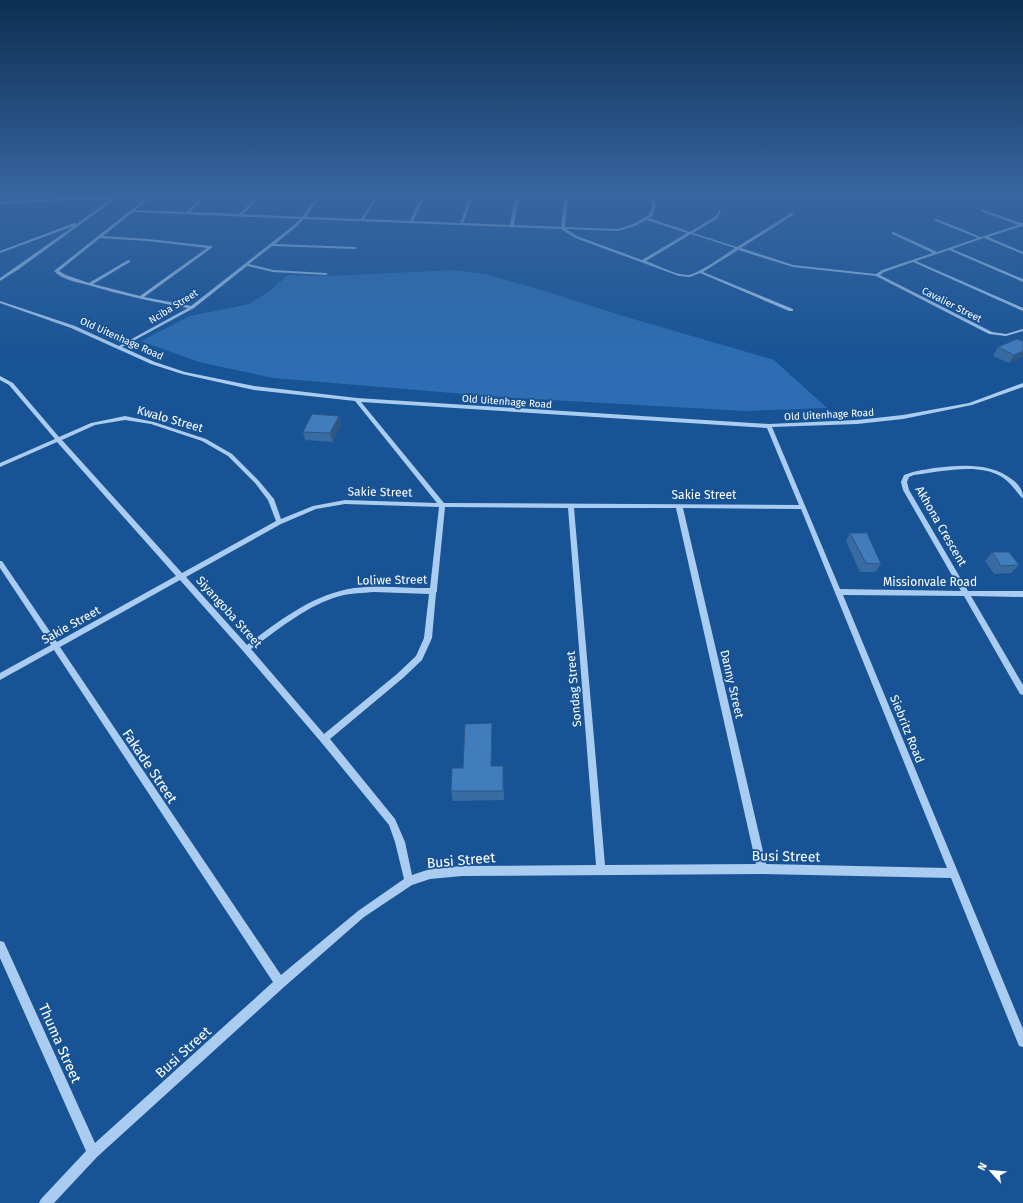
<svg xmlns="http://www.w3.org/2000/svg" width="1023" height="1203" font-family="'Fira Sans',sans-serif">
<style>
.green{fill:#2c6db3}
.lines{fill:none;stroke-linecap:round;stroke-linejoin:round}
.minor{fill:#aaccf0;fill-rule:evenodd}
.wall{fill:#386ba2}
.shaded-wall{fill:#2e5784}
.building{fill:#417cbc;stroke:#2e5784}
.labels{text-anchor:middle;stroke-width:3.5;stroke-linejoin:round;paint-order:stroke}
.far-street-label{font-size:10px;fill:#fff;stroke:#185395}
.street-label{font-size:12px;fill:#fff;stroke:#185395}
.near-street-label{font-size:14px;fill:#fff;stroke:#185395}
</style>
<rect width="100%" height="100%" fill="#185395"/>
<path class="green" d="M 454,270 L 485,274 L 545,291 L 623,316 L 774,360 L 827,408 L 744,411 L 500,397 L 273,378 L 199,362 L 141,341 L 190,316 L 249,304 L 270,291 L 288,275 L 330,276 Z"/>
<g class="lines">
<path class="minor" d="M 118,194 L 122,194 L 19,269 L 0,281 L 0,278 L 74,226 L 0,253 L 0,251 L 74,223 L 77,224 L 109,200 L 69,200 L 0,204 L 0,202 L 69,198 L 112,198 Z
M 151,194 L 155,194 L 135,210 L 186,212 L 206,194 L 209,194 L 190,212 L 239,214 L 260,194 L 263,194 L 243,214 L 302,217 L 319,194 L 322,194 L 306,217 L 361,219 L 377,194 L 379,194 L 364,219 L 410,221 L 422,195 L 424,194 L 426,195 L 413,221 L 460,223 L 471,194 L 474,194 L 463,223 L 510,225 L 515,198 L 517,197 L 519,198 L 514,225 L 561,227 L 564,199 L 566,198 L 568,199 L 565,227 L 618,229 L 633,224 L 649,215 L 652,204 L 649,194 L 652,194 L 656,204 L 653,216 L 649,218 L 690,232 L 716,216 L 719,210 L 721,210 L 718,218 L 693,233 L 737,247 L 791,213 L 793,213 L 793,215 L 741,248 L 793,265 L 876,274 L 882,270 L 933,253 L 892,234 L 892,232 L 894,232 L 937,252 L 978,238 L 935,221 L 935,219 L 937,219 L 981,237 L 1018,225 L 981,211 L 981,209 L 1021,223 L 1023,223 L 1023,226 L 988,237 L 1023,252 L 1023,254 L 984,238 L 952,249 L 1023,279 L 1023,282 L 949,250 L 916,261 L 1023,308 L 1023,311 L 913,262 L 884,272 L 880,275 L 992,332 L 1006,334 L 1023,329 L 1023,331 L 1006,336 L 989,334 L 876,276 L 793,267 L 738,250 L 703,272 L 793,309 L 793,311 L 789,311 L 700,273 L 690,277 L 679,276 L 575,238 L 561,229 L 304,219 L 296,227 L 275,244 L 355,247 L 357,248 L 355,249 L 272,246 L 249,264 L 273,270 L 326,273 L 328,274 L 326,275 L 273,272 L 247,266 L 194,308 L 122,347 L 155,362 L 185,372 L 254,386 L 357,398 L 769,424 L 857,420 L 903,415 L 969,403 L 1023,383 L 1023,387 L 972,405 L 903,419 L 857,424 L 772,427 L 840,589 L 961,591 L 903,490 L 901,482 L 904,475 C 914,471 923,470 934,468 C 961,465 990,462 1013,480 C 1019,485 1023,490 1023,498 L 1021,497 C 1015,490 1010,482 1002,477 C 978,462 940,472 914,475 L 909,477 L 907,482 L 909,490 L 968,591 L 1023,591 L 1023,597 L 971,596 L 1023,685 L 1023,695 L 1020,694 L 964,596 L 843,595 L 1023,1029 L 1023,1047 L 1019,1046 L 951,878 L 762,874 L 462,876 L 430,879 L 412,885 L 364,917 L 284,987 L 97,1157 L 54,1203 L 39,1203 L 41,1199 L 86,1151 L 0,958 L 0,941 L 4,942 L 95,1143 L 273,982 L 54,650 L 0,680 L 0,673 L 51,645 L 0,568 L 0,561 L 2,561 L 57,642 L 176,576 L 57,442 L 0,467 L 0,463 L 55,439 L 9,385 L 0,380 L 0,376 L 13,383 L 59,437 L 91,423 L 125,416 L 154,422 L 206,439 L 232,454 L 259,481 L 274,499 L 281,519 L 313,506 L 345,500 L 437,503 L 355,401 L 254,390 L 182,374 L 151,364 L 71,328 L 0,303 L 0,301 L 75,326 L 119,346 L 188,308 C 154,302 121,295 88,285 C 77,282 62,280 54,271 ZM 133,212 L 300,219 L 294,225 L 191,306 L 144,297 L 213,247 L 211,246 L 148,239 L 103,236 ZM 646,220 L 687,233 L 642,260 L 577,236 L 566,229 L 618,231 L 635,226 ZM 691,234 L 735,248 C 725,255 698,274 688,275 C 675,275 658,265 646,261 ZM 100,238 L 148,241 L 207,248 L 140,296 L 93,284 L 130,262 L 130,260 L 128,260 L 89,283 L 66,275 L 59,271 ZM 361,402 L 767,428 L 799,505 L 444,503 ZM 125,420 L 151,424 L 202,441 L 228,456 L 255,483 L 268,500 L 276,521 L 182,573 L 62,440 L 95,425 ZM 345,504 L 439,507 L 430,588 C 405,588 379,585 354,588 C 313,594 279,621 247,645 L 186,577 L 281,524 L 316,509 ZM 445,507 L 568,508 L 596,865 L 462,866 L 430,869 L 412,875 L 405,842 L 395,819 L 330,739 L 403,678 L 422,660 L 432,638 L 436,593 L 437,591 L 437,589 ZM 574,508 L 676,508 L 756,864 L 605,865 ZM 683,508 L 801,509 L 947,868 L 766,864 ZM 180,580 L 243,651 L 321,742 L 389,825 L 395,842 L 404,879 L 358,911 L 281,975 L 60,647 ZM 374,592 L 429,594 L 424,638 L 416,656 L 397,674 L 324,734 L 251,649 C 278,630 307,605 340,596 C 351,593 363,593 374,592 Z"/>
</g>
<path class="wall" d="M 998,347 L 1023,356 L 1009,363 L 993,356 Z
M 339,416 L 341,424 L 333,442 L 305,440 L 303,432 Z
M 850,533 L 881,564 L 875,572 L 860,572 L 846,541 Z
M 992,552 L 1019,565 L 1011,573 L 994,574 L 985,561 Z
M 492,734 L 492,766 L 503,766 L 504,800 L 453,801 L 451,791 L 463,768 Z"/>
<path class="shaded-wall" d="M 1023,351 L 1023,356 L 1009,363 L 1014,355 Z
M 339,416 L 341,424 L 333,442 L 330,433 Z
M 492,723 L 492,775 L 491,766 Z"/>
<path class="building" d="M 1017,339 L 1023,341 L 1023,351 L 1014,355 L 998,347 Z
M 312,414 L 339,416 L 330,433 L 303,432 Z
M 850,533 L 867,533 L 881,564 L 866,563 Z
M 992,552 L 1009,552 L 1019,565 L 1001,566 Z
M 492,723 L 491,766 L 503,766 L 503,791 L 451,791 L 452,768 L 463,768 L 465,724 Z"/>
<linearGradient id="sky" x2="0" y2="1"><stop stop-color="#0d2e52"/><stop offset="0.54" stop-color="#3766a0"/><stop offset="1" stop-color="#3766a0" stop-opacity="0"/></linearGradient>
<rect width="1023" height="362" fill="url(#sky)"/>
<g class="labels">
<g class="far-street-label">
<text transform="translate(952 304) rotate(27)" y="4">Cavalier Street</text>
<text transform="translate(173 306) rotate(-32)" y="4">Nciba Street</text>
<text transform="translate(122 338) rotate(24)" y="4">Old Uitenhage Road</text>
<text transform="translate(507 401) rotate(4)" y="4">Old Uitenhage Road</text>
<text transform="translate(829 414) rotate(-3)" y="4">Old Uitenhage Road</text>
</g>
<g class="street-label">
<text transform="translate(170 419) rotate(16)" y="4">Kwalo Street</text>
<text transform="translate(380 492) rotate(1)" y="4">Sakie Street</text>
<text x="704" y="499">Sakie Street</text>
<text transform="translate(941 526) rotate(60)" y="4">Akhona Crescent</text>
<text transform="translate(392 580) rotate(-1)" y="4">Loliwe Street</text>
<text x="930" y="586">Missionvale Road</text>
<text transform="translate(229 612) rotate(48)" y="4">Siyangoba Street</text>
<text transform="translate(71 625) rotate(-29)" y="4">Sakie Street</text>
<text transform="translate(732 684) rotate(77)" y="4">Danny Street</text>
<text transform="translate(574 689) rotate(-95)" y="4">Sondag Street</text>
<text transform="translate(907 729) rotate(68)" y="4">Siebritz Road</text>
</g>
<g class="near-street-label">
<text transform="translate(150 766) rotate(56)" y="5">Fakade Street</text>
<text transform="translate(786 856) rotate(1)" y="5">Busi Street</text>
<text transform="translate(461 860) rotate(-5)" y="5">Busi Street</text>
<text transform="translate(60 1043) rotate(66)" y="5">Thuma Street</text>
<text transform="translate(183 1052) rotate(-42)" y="5">Busi Street</text>
</g>
</g>
<g transform="translate(991 1171) rotate(297)" stroke="#185395" stroke-width="3" paint-order="stroke">
<path d="M0-3L7 15L0 10L-7 15Z" fill="#ffffff"/>
<text y="-6" font-size="11" font-weight="bold" text-anchor="middle" fill="#ffffff">N</text>
</g>
</svg>
